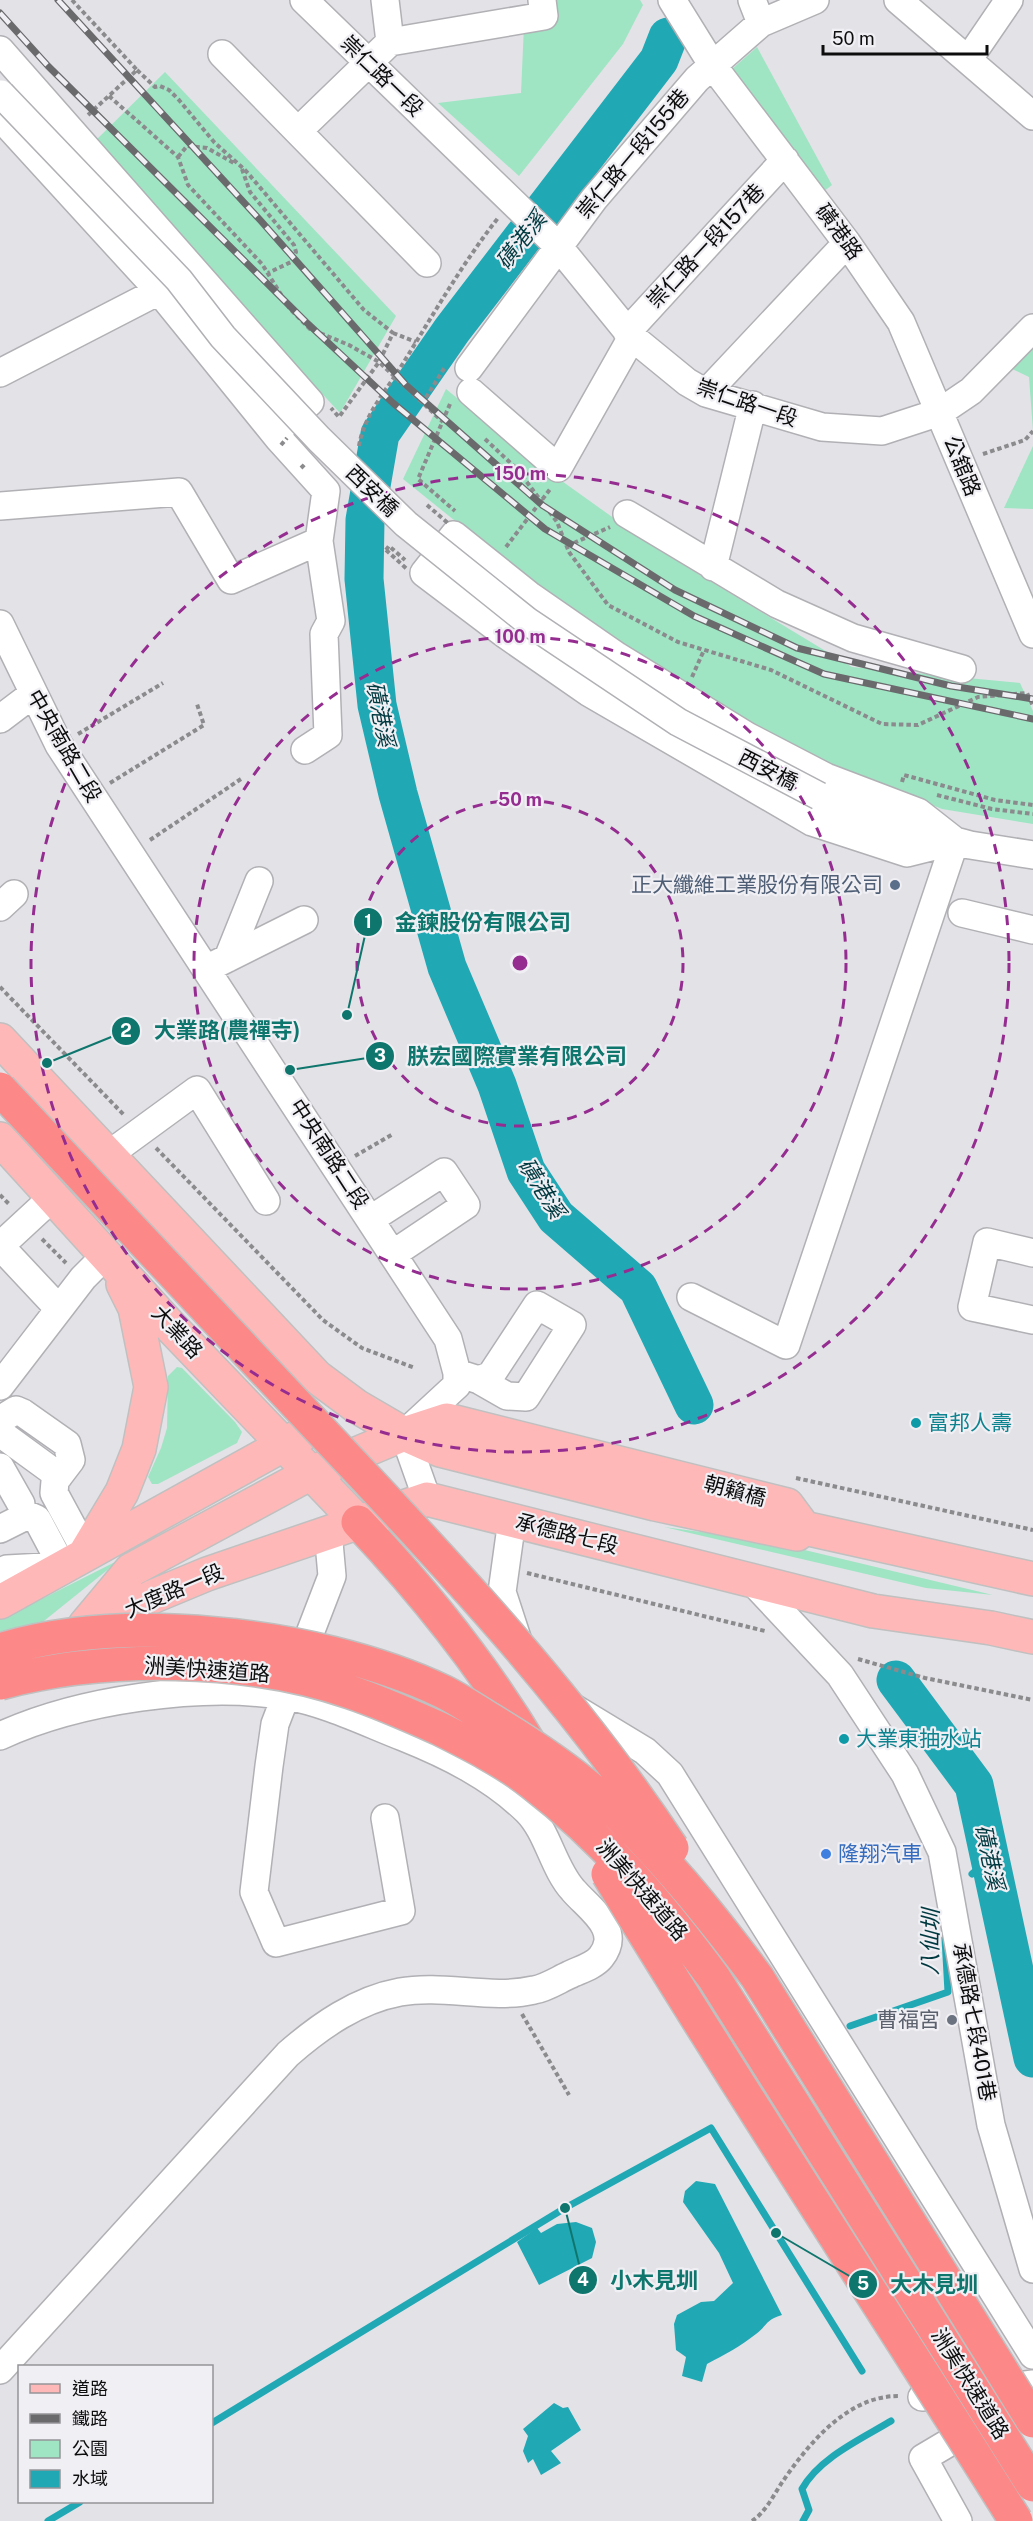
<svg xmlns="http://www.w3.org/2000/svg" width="1033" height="2521" font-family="'Public Sans','Noto Sans TC',sans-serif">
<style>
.green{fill:#9fe5c4}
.water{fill:#21a8b5}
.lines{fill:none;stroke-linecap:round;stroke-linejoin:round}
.stream{stroke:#21a8b5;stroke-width:7}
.river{stroke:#21a8b5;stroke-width:39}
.minor-casing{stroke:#b1b0b4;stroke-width:30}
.major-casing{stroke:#c0c0c0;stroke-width:36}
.highway-casing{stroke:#c0c0c0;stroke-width:36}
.path{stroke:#8b8a8d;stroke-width:4;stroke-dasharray:4.5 3;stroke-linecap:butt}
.minor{stroke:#fff;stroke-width:27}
.major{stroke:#feb8b8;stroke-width:33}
.highway{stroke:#fd8888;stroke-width:33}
.rail-casing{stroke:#6a6a6d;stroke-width:7}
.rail{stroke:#f0eff4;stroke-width:4.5;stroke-dasharray:14;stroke-linecap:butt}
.minor-bridge-casing{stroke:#b1b0b4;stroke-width:30;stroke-linecap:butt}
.highway-bridge-casing{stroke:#c0c0c0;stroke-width:36;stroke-linecap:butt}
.path-bridge{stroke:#8b8a8d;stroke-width:4;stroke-dasharray:4.5 3;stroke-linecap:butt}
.minor-bridge{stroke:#fff;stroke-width:27}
.highway-bridge{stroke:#fd8888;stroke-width:33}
.ring{fill:none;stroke:#952d91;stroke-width:3;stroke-dasharray:10 8}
.service-dot{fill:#5c6f8a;stroke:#f0eff4;stroke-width:2}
.culture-dot{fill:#0f9aa8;stroke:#f0eff4;stroke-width:2}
.shop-dot{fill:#3f7fe0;stroke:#f0eff4;stroke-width:2}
.worship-dot{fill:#6b7280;stroke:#f0eff4;stroke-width:2}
.labels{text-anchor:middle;stroke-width:4.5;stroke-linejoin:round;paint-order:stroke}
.street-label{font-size:21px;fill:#0d0d0e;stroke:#f0eff4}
.service-label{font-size:21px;fill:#4e5e75;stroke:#f0eff4;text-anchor:end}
.culture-label{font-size:21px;fill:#0d838f;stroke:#f0eff4;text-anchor:start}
.shop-label{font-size:21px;fill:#366cbe;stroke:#f0eff4;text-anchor:start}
.worship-label{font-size:21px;fill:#5b616d;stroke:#f0eff4;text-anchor:end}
.water-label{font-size:22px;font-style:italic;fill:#003a40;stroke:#f0eff4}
.centre{fill:#952d91;stroke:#f0eff4;stroke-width:3}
.ring-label{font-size:18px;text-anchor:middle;font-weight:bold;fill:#952d91;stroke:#f0eff4;stroke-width:4.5;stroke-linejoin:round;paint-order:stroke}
.leader{fill:none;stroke:#0f766e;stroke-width:2}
.callout-dot{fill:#0f766e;stroke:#f0eff4;stroke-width:2}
.mark-label{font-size:18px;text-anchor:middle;font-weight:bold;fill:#fff}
.callout-label{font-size:22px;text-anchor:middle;font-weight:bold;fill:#0f766e;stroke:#f0eff4;stroke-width:4.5;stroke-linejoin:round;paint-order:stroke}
</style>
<rect width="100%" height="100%" fill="#e3e2e7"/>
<path class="green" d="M 549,0 L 640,0 L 643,5 L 623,44 L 519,176 L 438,103 L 521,93 L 524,25 Z
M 757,47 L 832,185 L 819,195 L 731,70 Z
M 165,72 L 396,316 L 340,413 L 91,145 Z
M 1033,346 L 1033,431 L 1029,377 L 1008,367 Z
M 446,389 L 538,464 L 657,549 L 852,667 L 1020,683 L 1033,711 L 1033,824 L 942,809 L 774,741 L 582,623 L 403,479 Z
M 1033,446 L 1033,509 L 1004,508 Z
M 177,1367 L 182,1368 L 235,1422 L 242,1432 L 237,1443 L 158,1484 L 152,1484 L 148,1477 L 161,1448 L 167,1428 L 168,1376 Z
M 664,1527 L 767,1541 L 993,1595 L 926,1588 Z
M 121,1559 L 34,1629 L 0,1637 L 0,1620 Z"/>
<path class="water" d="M 696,2181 L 715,2184 L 782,2315 C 765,2320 768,2325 756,2334 C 741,2346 724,2355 707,2364 L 702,2382 L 682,2376 L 686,2357 L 676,2350 L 674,2324 L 677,2315 L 701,2302 L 714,2301 L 733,2283 L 719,2253 L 683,2202 L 685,2191 Z
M 576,2222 L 592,2228 L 596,2242 L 592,2258 L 539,2285 L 517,2242 L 537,2228 L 541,2233 L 557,2224 Z
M 554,2403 L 563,2408 L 568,2407 L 581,2430 L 551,2451 L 561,2463 L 541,2475 L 533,2459 L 528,2463 L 523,2451 L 528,2436 L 523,2429 Z"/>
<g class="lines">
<path class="stream" d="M 972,1874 L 992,1857
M 850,2026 L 948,1992 L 945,1938
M 212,2423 L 565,2208 L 711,2128 L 862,2371
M 48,2521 L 80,2502
M 803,2521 L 809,2510 L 802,2489 C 819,2458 861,2439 891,2421"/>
<path class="river" d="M 668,37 L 659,60 L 452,330 L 380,434 L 365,520 L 364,579 L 377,705 L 398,794 L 447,967 L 497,1085 L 526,1171 L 556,1217 L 638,1288 L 694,1405
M 896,1680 L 974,1785 L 1033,2058"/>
<g class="minor-casing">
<path id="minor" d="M 304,0 L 558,246 L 632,337 L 687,382 L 706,393 L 822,427 L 882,431 L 940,412 L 971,391 L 1033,328
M 672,0 L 713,66 L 847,243 L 901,322 L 1033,634
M 752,0 L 761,23
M 898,0 L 1033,116
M 390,42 L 544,16 L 542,0
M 0,50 L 310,402 L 278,430
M 222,54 L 427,263
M 968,60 L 1009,0
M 0,117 L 159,291 L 279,439 L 326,491 L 319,541 L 231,580 L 179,492 L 0,506
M 298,131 L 390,42 L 385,0
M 627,332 L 785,160
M 469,368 L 594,199 L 697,79 L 761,23 L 815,0
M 0,373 L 159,291
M 471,392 L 558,468 L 632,337
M 706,393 L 847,243
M 627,514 L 777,604 L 853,638 L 962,669
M 454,535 L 529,595 L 617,656 L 747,736 L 826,777 L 918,812 L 955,841 L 907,853 L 812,822 L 588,692 L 506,635 L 424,573 Z
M 713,567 L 753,405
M 0,624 L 59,745 L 448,1339 L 457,1373 L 457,1385 L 404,1434 L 427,1499
M 0,719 L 33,694
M 305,750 L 328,735 L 324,634 L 331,621 L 319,541
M 819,796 L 885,822 L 970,845 L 1033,855
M 0,907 L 14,894
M 962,913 L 1033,930
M 228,958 L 259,881
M 208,968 L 304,920
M 108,1155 L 197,1090 L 266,1201
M 371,1219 L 444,1172 L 466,1205 L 393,1254
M 0,1246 L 59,1309
M 0,1246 L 53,1197
M 1033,1253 L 987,1242 L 972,1307 L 1033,1320
M 691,1297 L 786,1345 L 955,841
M 457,1373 L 479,1380 L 507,1396 L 526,1397 L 572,1325 L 537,1305 L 491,1375 L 479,1380
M 0,1386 L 83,1278 L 107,1254
M 0,1420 L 16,1410 L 23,1413 L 67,1444 L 71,1460 L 55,1481 L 54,1493 L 86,1552
M 0,1433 L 59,1476
M 0,1467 L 21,1504
M 512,1520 L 502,1592 L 519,1644
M 0,1529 L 28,1515 L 37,1519 L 62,1566 L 7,1569 L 0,1572
M 328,1531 L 332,1576 L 275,1724 L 269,1766 L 254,1892 L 276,1943 L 401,1911 L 385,1818
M 751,1580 L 840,1675 L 905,1774 L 942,1852 L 991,2125 L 1033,2269
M 574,1708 L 645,1751 L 670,1774 L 1033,2355
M 0,1736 C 78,1700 201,1682 286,1696 C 324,1702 367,1723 403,1737 C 448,1755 492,1777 527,1811 C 548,1832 553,1868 573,1890 C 588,1908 623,1929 601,1957 C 594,1966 579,1970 569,1975 C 558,1980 546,1988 534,1990 C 490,2000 444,1984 400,1992 C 357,2000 320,2026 288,2054 L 0,2370
M 922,2397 L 1033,2384
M 958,2521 L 923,2458 L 1009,2407"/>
</g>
<g class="major-casing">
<path id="major" d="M 0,1040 L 317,1377 L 356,1406 L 404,1434 L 440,1450 L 655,1504 L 797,1534 L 804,1528
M 0,1139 L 172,1328 L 358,1522
M 86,1552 L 122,1492 L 139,1449 L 151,1387 L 135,1308 L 123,1284
M 0,1602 L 303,1434
M 85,1625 L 131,1570 L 311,1473 L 404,1434 L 447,1420 L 787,1505 L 804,1528 L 1033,1579
M 4,1681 L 74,1637 L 154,1596 L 207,1574 L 427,1499 L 873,1611 L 991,1628 L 1033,1637"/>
</g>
<g class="highway-casing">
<path id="highway" d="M 358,1522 C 424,1592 485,1668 534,1751"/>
</g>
<path class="path" d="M 72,0 L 137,70 L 88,115
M 137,70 L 155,87 L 160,86 L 169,90 L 179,100 L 214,142 L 246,171 L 364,310 L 393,333 L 379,362 L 339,417 L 331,408
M 109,96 L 178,157 L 188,185 L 262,264 L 290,309 L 310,329 L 349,345 L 379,362 L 443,422
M 178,157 L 187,146 L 207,148 L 234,163
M 242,169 L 250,192 L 294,245 L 296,252 L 291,262 L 268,273
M 393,333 L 416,342
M 422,404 L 445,367
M 450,404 L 418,479 L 455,511
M 485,439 L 517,469 L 557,522 L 569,552 L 608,605 L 678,642 L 771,670 L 882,724 L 918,725 L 978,697 L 1027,693 L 1033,706
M 359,446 C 364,415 386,391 402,365 C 433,315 462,264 498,218
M 983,454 L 1025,440 L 1033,431
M 567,546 L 610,527
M 506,547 L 551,488
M 386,550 L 389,546 L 405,560
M 692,677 L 704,650
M 78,734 L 163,683
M 902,782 L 904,775 L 995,800 L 1033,805
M 110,783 L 204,725 L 197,704
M 937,795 L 992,809 L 1033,814
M 150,840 L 241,779
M 0,987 L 124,1115
M 156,1148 L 323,1320 L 362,1348 L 415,1368
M 355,1156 L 393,1134
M 0,1195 L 10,1205
M 42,1239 L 66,1263
M 796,1478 L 1033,1530
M 527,1573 L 765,1631
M 858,1659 L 925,1678 L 1033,1700
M 522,2014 L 569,2095
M 752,2521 C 766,2512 774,2494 783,2481 C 809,2443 848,2396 898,2396"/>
<use href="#minor" class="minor"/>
<use href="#major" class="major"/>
<use href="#highway" class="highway"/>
<g class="rail-casing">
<path id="rail" d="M 58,0 L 261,221 L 406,385 L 542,505 L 675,590 L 797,648 L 951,686 L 1033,699
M 0,13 L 48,66 L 306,322 L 393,403 L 545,529 L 694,616 L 824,674 L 1033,719"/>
</g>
<use href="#rail" class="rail"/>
<g class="minor-bridge-casing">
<path id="minor-bridge" d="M 1,94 L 179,280 L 223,337 L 319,439 L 406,524 L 527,621 L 678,722 L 819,796"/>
</g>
<g class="highway-bridge-casing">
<path id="highway-bridge" d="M 0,1089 C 109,1205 219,1322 328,1438 C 450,1567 574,1699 672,1848
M 0,1650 C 69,1629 145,1627 216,1634 C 290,1640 377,1660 444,1692 C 460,1700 476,1711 491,1720 C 529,1743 569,1769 602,1799 C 660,1852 710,1914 757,1977 L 1033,2421
M 0,1683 C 104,1655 247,1656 350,1692 C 380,1702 409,1715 438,1728 C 470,1744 504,1761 532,1783 C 604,1838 661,1906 714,1978 L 1033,2485
M 608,1874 C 740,2092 881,2305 1016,2521"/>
</g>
<path class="path-bridge" d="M 281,445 L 287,438
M 301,468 L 305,464
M 427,505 L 449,524
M 386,550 L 408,570"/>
<use href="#minor-bridge" class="minor-bridge"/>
<use href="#highway-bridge" class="highway-bridge"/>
</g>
<g class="ring">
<circle cx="520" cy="963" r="163"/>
<circle cx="520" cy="963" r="326"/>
<circle cx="520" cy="963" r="489"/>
</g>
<circle class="service-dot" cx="895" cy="885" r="6"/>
<g class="culture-dot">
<circle cx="916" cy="1423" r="6"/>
<circle cx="844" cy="1739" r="6"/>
</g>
<circle class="shop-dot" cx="826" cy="1854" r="6"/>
<circle class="worship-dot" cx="952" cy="2020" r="6"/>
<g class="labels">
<g class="street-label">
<text transform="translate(382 76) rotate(44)" y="7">崇仁路一段</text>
<text transform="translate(633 154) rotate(-50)" y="7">崇仁路一段155巷</text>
<text transform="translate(839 232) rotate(54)" y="7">磺港路</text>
<text transform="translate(706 246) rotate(-47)" y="7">崇仁路一段157巷</text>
<text transform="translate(747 403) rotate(19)" y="7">崇仁路一段</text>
<text transform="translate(962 466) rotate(68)" y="7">公舘路</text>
<text transform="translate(372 491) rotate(44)" y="7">西安橋</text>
<text transform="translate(64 746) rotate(60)" y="7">中央南路二段</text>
<text transform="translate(768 770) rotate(27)" y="7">西安橋</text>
<text transform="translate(329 1154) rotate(57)" y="7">中央南路二段</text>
<text transform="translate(177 1332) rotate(47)" y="7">大業路</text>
<text transform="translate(735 1491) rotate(15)" y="7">朝籟橋</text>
<text transform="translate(567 1534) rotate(14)" y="7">承德路七段</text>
<text transform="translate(174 1591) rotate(-23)" y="7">大度路一段</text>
<text transform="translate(207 1670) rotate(4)" y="7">洲美快速道路</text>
<text transform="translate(642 1890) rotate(49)" y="7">洲美快速道路</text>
<text transform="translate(974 2022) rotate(80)" y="7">承德路七段401巷</text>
<text transform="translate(970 2384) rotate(58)" y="7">洲美快速道路</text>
</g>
<g class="service-label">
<text x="883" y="892">正大纖維工業股份有限公司</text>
</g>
<g class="culture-label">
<text x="928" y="1430">富邦人壽</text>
<text x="856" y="1746">大業東抽水站</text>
</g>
<g class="shop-label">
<text x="838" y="1861">隆翔汽車</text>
</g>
<g class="worship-label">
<text x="940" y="2027">曹福宮</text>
</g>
<g class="water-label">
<text transform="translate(521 240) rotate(-52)" y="8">磺港溪</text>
<text transform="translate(381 714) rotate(79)" y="8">磺港溪</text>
<text transform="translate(542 1188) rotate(58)" y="8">磺港溪</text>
<text transform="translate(990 1857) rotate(78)" y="8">磺港溪</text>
<text transform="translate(930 1942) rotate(-89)" y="8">八仙圳</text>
</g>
</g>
<circle cx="520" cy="963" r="9" class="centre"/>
<g class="ring-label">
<text x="520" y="480">150 m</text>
<text x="520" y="643">100 m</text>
<text x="520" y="806">50 m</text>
</g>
<path class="leader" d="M347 1015L368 922M47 1063L126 1031M290 1070L380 1056M565 2208L583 2280M776 2233L863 2284"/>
<g class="callout-dot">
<circle cx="347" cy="1015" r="6"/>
<circle cx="47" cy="1063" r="6"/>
<circle cx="290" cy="1070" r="6"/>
<circle cx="565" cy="2208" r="6"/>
<circle cx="776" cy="2233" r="6"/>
<circle cx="368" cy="922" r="15"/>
<circle cx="126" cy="1031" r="15"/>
<circle cx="380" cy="1056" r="15"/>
<circle cx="583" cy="2280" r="15"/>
<circle cx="863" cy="2284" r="15"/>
</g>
<g class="mark-label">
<text x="368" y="928">1</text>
<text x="126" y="1037">2</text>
<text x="380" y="1062">3</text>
<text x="583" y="2286">4</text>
<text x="863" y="2290">5</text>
</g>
<g class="callout-label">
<text x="483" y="930">金鍊股份有限公司</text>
<text x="227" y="1038">大業路(農禪寺)</text>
<text x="517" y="1064">朕宏國際實業有限公司</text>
<text x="654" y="2288">小木見圳</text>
<text x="934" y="2292">大木見圳</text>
</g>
<rect x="18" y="2365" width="195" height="138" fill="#f0eff4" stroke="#959598" stroke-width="1.5"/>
<rect x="30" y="2384" width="30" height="9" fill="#feb8b8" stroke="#959598" stroke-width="1.5"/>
<text x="72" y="2395" font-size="18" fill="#0d0d0e">道路</text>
<rect x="30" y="2414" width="30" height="9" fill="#6a6a6d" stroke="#959598" stroke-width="1.5"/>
<text x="72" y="2425" font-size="18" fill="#0d0d0e">鐵路</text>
<rect x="30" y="2440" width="30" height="18" fill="#9fe5c4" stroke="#959598" stroke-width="1.5"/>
<text x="72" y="2455" font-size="18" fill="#0d0d0e">公園</text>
<rect x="30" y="2470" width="30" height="18" fill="#21a8b5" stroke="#959598" stroke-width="1.5"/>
<text x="72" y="2485" font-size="18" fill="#0d0d0e">水域</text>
<path d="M823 45v9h164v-9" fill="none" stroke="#0d0d0e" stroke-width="3"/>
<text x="832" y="45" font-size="18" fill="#0d0d0e" stroke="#f0eff4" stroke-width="4.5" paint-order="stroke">50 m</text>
</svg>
